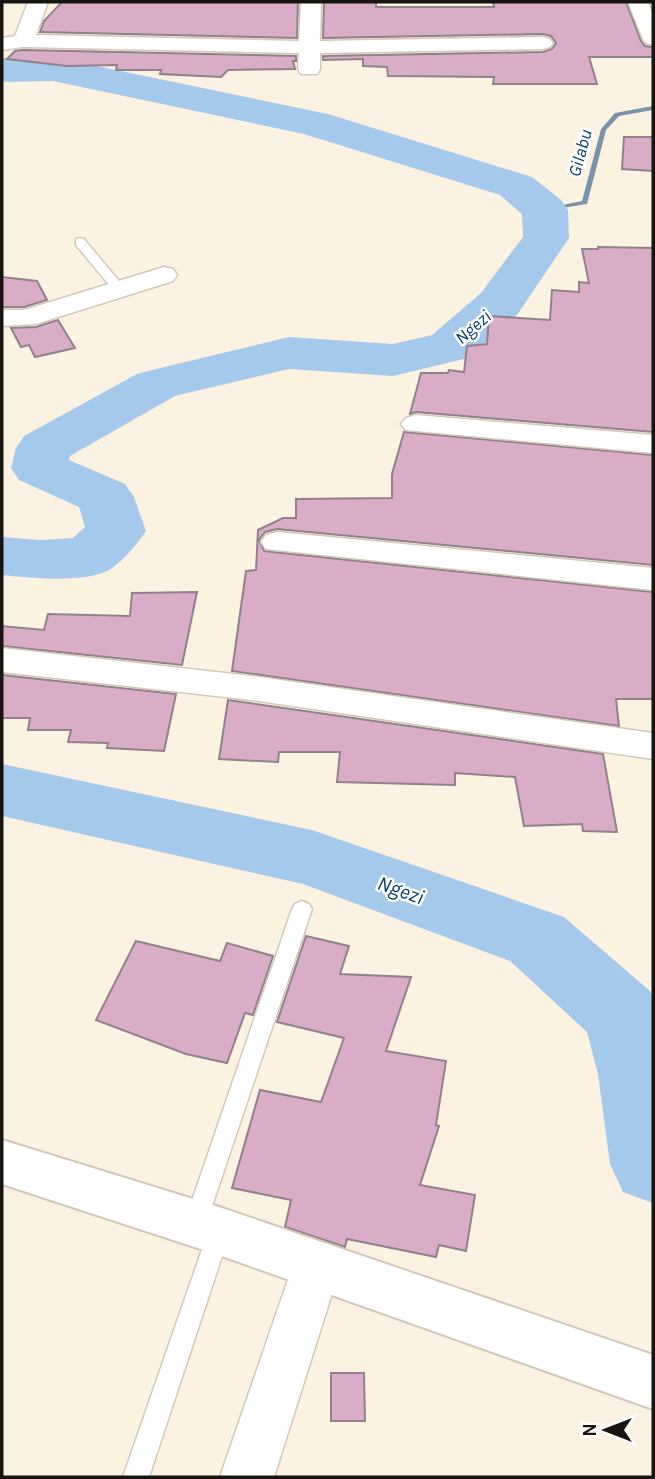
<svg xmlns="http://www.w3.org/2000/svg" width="655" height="1479" font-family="Karla,sans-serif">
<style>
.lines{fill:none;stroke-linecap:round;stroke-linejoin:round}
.stream{fill:#7b93a9;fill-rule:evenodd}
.river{fill:#a5c9eb;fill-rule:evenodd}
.building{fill:#d9adc8;stroke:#90818a;stroke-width:2}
.lane-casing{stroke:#d1c8b9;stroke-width:3}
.street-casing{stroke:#d1c8b9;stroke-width:3}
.secondary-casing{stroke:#d1c8b9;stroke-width:4}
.lane{fill:#fff;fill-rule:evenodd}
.street{fill:#fff;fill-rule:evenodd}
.secondary{fill:#fff;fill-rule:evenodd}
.labels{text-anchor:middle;stroke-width:5;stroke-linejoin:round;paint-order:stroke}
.far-water-label{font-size:18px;font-style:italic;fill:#06406b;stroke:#fff}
.water-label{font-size:21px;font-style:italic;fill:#06406b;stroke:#fff}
</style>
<rect width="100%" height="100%" fill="#fcf2e2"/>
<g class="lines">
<path class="stream" d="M 653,106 L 653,110 L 619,116 L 606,130 L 587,204 L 543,211 L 543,209 L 582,201 L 601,129 L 615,113 Z"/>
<path class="river" d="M 53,57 L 328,114 L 532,177 L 561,200 L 568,210 L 569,238 L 517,315 L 468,358 L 393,376 L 289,369 L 175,396 L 70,456 L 69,460 L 125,484 L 134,497 L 146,531 C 137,544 125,559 112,568 C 90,584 29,578 2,575 L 2,537 L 40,540 L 73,538 L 85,527 L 79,507 L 19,480 L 11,468 L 16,448 L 24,436 L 137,374 L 156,369 L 289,337 L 393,344 L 432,335 L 481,293 L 523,237 L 522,214 L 500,195 L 304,134 L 53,81 L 2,82 L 2,58 Z
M 2,764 L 312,830 L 564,917 L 650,991 L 653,997 L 653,1203 L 623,1192 L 610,1164 L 598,1074 L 587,1032 L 510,961 L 303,884 L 2,816 Z"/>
</g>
<path class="building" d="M 62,2 L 298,2 L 297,38 L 40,32 L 44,21 Z
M 324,2 L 376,2 L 376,7 L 494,7 L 493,2 L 626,2 L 641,41 L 645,46 L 653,47 L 653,57 L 589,57 L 597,84 L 493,84 L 494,77 L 388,76 L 387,67 L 363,66 L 363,59 L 323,60 L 323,56 L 543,52 L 552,49 L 556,43 L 551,36 L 543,34 L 323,38 Z
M 23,50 L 296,56 L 296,61 L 293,61 L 295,69 L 228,70 L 221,77 L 160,74 L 161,70 L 116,70 L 117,65 L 67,66 L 7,59 L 15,51 Z
M 624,137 L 653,137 L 653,171 L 622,169 Z
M 598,247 L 653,248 L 653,432 L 416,412 L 410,414 L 421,373 L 448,373 L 449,370 L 464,372 L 467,346 L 487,344 L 489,316 L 550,320 L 552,290 L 579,292 L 579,282 L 589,283 L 582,249 L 598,249 Z
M 2,277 L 37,281 L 47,300 L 24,307 L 2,307 Z
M 58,320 L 75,348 L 35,357 L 29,345 L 21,347 L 11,328 L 36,327 Z
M 404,432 L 653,455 L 653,565 L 277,529 L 265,532 L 259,540 L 264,551 L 653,592 L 653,699 L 616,699 L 619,726 L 232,671 L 246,571 L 256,570 L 258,530 L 283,518 L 296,518 L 296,499 L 392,498 L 392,474 Z
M 197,592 L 182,665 L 2,646 L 2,626 L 44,630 L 48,614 L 130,616 L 132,593 Z
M 2,675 L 176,694 L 164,751 L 107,748 L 108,743 L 68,742 L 71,730 L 28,730 L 30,718 L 2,718 Z
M 228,700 L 603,754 L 617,832 L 583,831 L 582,824 L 524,826 L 515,777 L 455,773 L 455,785 L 337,782 L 340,752 L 279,752 L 278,762 L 219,759 Z
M 306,936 L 349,946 L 340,974 L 411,977 L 386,1051 L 446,1061 L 436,1125 L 439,1126 L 420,1185 L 475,1195 L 466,1251 L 439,1245 L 436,1257 L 347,1239 L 345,1247 L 285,1227 L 291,1200 L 232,1188 L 260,1090 L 321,1102 L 344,1038 L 277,1022 Z
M 136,941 L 220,961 L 227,943 L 273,956 L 253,1015 L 245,1013 L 227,1063 L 186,1054 L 96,1020 Z
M 331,1373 L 364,1373 L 365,1421 L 331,1421 Z"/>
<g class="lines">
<g class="lane-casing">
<path id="lane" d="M 80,238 L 84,239 L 123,286 L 123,292 L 115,292 L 76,245 L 76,239 Z
M 302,901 L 309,904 L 312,909 L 206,1224 L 203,1232 L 195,1235 L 187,1232 L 184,1224 L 292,909 L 295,904 Z
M 219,1221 L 227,1224 L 230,1232 L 149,1477 L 123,1477 L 208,1232 L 211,1224 Z"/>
</g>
<g class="street-casing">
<path id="street" d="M 28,2 L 48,2 L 36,35 L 299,41 L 301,2 L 321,2 L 320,41 L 543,37 L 550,39 L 553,43 L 550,47 L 543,49 L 320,53 L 320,69 L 317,74 L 301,74 L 298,69 L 299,53 L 23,47 L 2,50 L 2,38 L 15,36 Z
M 628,2 L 648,2 L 653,15 L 653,45 L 646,43 L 643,39 Z
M 164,267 L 173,269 L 177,275 L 173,281 L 36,324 L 2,326 L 2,310 L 24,310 Z
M 416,415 L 653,435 L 653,453 L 406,430 L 401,424 L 406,418 Z
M 277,532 L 653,568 L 653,590 L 266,549 L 261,542 L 266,535 Z
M 2,648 L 252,676 L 653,733 L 653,759 L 252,700 L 2,672 Z
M 317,1242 L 334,1249 L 341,1265 L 274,1477 L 220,1477 L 293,1265 L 300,1249 Z"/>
</g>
<g class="secondary-casing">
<path id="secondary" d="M 2,1140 L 219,1207 L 653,1355 L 653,1409 L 219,1255 L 2,1184 Z"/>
</g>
<use href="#lane" class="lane"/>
<use href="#street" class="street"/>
<use href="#secondary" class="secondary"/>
</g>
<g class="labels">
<g class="far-water-label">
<text transform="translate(580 153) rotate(-75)" y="6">Gilabu</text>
<text transform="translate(473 327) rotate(-41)" y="6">Ngezi</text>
</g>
<g class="water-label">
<text transform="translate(401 890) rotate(20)" y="7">Ngezi</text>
</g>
</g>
<rect width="655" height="1479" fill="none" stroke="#18140f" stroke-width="7"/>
<g transform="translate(606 1430) rotate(270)" stroke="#ffffff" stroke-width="5" paint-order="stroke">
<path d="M0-5L12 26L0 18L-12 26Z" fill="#18140f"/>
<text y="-10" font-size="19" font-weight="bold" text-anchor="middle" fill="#18140f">N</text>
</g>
</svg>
